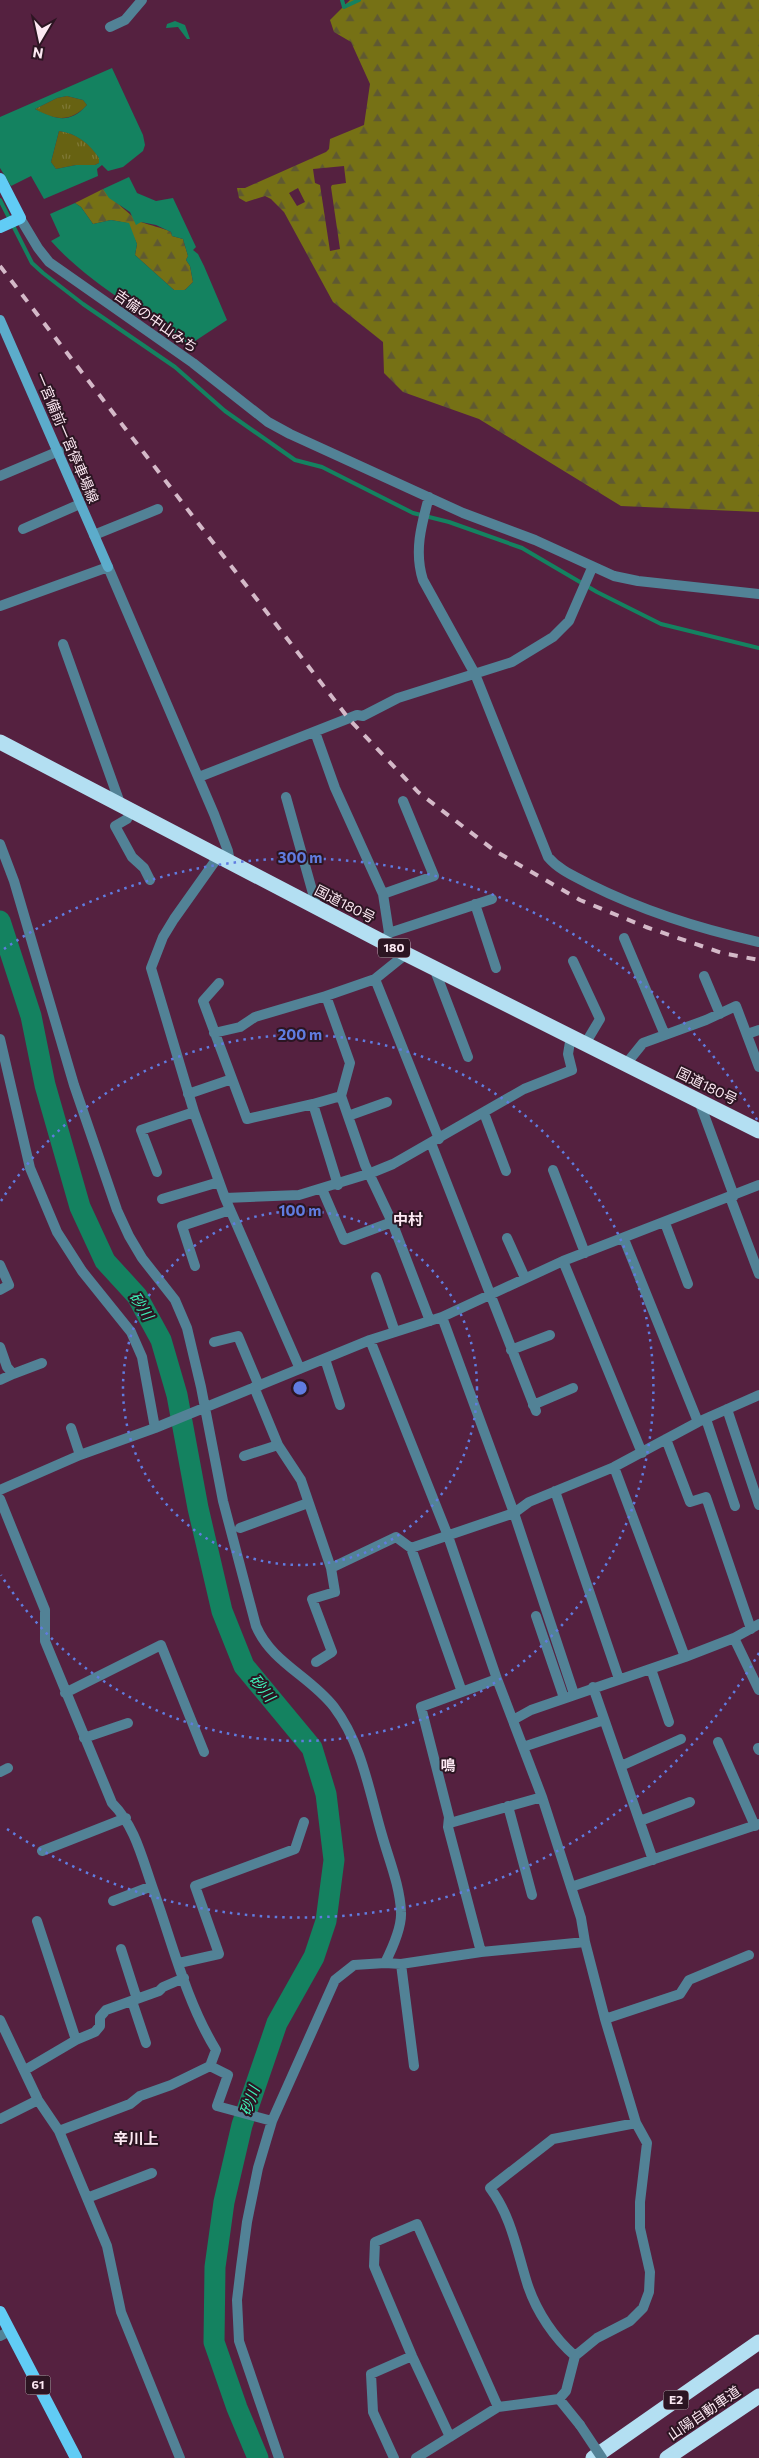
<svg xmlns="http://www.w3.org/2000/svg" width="759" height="2458" font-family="Commissioner,'Noto Sans JP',sans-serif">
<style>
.grass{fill:url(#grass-tufts)}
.forest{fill:url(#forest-firs);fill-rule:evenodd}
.water{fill:#148260;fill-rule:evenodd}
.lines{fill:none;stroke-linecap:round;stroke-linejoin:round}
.stream{stroke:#148260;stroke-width:4}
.river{stroke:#148260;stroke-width:21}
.street{stroke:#528296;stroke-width:10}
.secondary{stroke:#5caccb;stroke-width:10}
.primary{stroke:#61ccf5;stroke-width:12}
.highway{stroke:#b3dff2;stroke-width:15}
.rail{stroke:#d4b9c8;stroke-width:4;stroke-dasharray:9 9;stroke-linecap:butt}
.street-bridge{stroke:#528296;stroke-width:10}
.ring{fill:none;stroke:#607ce0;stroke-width:2.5;stroke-dasharray:2.5 5}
.labels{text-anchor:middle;stroke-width:4;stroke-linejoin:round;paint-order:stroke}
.shield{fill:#2c1522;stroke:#bea9b4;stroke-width:1}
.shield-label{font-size:12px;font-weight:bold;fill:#fce8f2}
.street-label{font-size:14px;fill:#fce8f2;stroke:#2c1522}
.neighbourhood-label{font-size:15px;font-weight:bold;fill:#fce8f2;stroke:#2c1522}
.water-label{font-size:15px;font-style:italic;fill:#3ef1b7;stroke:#2c1522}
.centre{fill:#607ce0;stroke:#2c1522;stroke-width:2.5}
.ring-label{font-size:15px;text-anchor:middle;font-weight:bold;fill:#607ce0;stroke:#2c1522;stroke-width:4;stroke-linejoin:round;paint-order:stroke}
</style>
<defs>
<pattern id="grass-tufts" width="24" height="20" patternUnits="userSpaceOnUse" patternTransform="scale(1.25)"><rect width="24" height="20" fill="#676212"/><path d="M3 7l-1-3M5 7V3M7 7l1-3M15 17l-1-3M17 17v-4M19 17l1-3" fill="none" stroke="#7e7835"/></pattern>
<pattern id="forest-firs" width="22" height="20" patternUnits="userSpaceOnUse" patternTransform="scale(1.25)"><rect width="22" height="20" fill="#767115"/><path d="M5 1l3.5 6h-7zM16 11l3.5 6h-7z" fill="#5f5932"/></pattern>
</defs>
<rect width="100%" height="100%" fill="#552140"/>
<path class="grass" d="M 67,96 L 83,100 L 87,105 C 71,123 53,120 35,109 L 57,98 Z
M 59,131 C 76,133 90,143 99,158 L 99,163 L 95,165 L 76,165 L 56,169 L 51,162 Z"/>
<path class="forest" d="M 350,0 L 759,0 L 759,512 L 621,506 L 479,419 L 403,392 L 384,373 L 383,342 L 333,302 L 284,212 L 271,199 L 265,196 L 246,202 L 239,198 L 237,188 L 245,188 L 326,152 L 329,149 L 330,139 L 364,125 L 370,84 L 351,42 L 334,32 L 330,20 ZM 344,166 L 346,183 L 332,185 L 331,187 L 340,249 L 330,251 L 320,185 L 315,183 L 313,169 ZM 298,188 L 305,202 L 297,206 L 289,193 Z
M 103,189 C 109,196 134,219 141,222 C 151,226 161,227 171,232 L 172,236 L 183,239 L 188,256 L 186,260 L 190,266 L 193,282 L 185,290 L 174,290 L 135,255 L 137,244 L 127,223 L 111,220 L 93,224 L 81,207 L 75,203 Z"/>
<path class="water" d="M 175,21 L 185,25 L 190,39 L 187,39 L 178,27 L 166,28 L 167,24 Z
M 112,68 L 143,135 L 145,145 L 143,151 L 123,167 L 108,171 L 102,165 L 97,169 L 98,176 L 44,199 L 31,176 L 11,186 L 0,168 L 0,117 ZM 67,96 L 83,100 L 87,105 C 69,125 55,119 35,109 L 57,98 ZM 59,131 C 76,133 90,144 99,158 L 99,163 L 95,165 L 76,165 L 56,169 L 51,162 Z
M 129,177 L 137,193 L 156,201 L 173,198 L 196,247 L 193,250 L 198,254 L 204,266 L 227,320 L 189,345 C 144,314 86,281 51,241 L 60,236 L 50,214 L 75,203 L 81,207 L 93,224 L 111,220 L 129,223 L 137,244 L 135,255 L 174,290 L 185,290 L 193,282 L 190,266 L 186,260 L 188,256 L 183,239 L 172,236 L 171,232 L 156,225 L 141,222 L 136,225 L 130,212 L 109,198 L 103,189 Z"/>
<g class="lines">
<path class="stream" d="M 342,0 L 344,7 L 359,0
M 0,200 L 32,263 L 43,273 L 83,304 L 175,367 L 225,411 L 295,460 L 322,467 L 413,513 L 449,522 L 522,548 L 597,592 L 661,624 L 759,648"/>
<path class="river" d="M 0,921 L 31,1016 L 45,1085 L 80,1207 L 105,1261 L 137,1296 L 161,1340 L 177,1395 L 198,1508 L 222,1611 L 244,1666 L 312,1748 L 326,1794 L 334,1860 L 326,1921 L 314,1957 L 277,2023 L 242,2125 L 224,2202 L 215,2267 L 214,2342 L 237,2408 L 258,2458"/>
<path class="street" d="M 110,27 L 125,20 L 142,0
M 20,218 L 38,248 L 49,262 L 193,363 L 268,422 L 290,434 L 463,513 L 535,540 L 614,576 L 638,581 L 759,594
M 0,476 L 59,451
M 429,497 C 421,526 414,552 423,580 L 475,674 L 548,857 C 559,870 574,876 589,884 C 643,911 700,929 759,942
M 23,529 L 80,504
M 94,535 L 158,509
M 0,606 L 108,567 L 214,814 L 228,851 L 230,863
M 63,644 L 121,806
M 315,732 L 335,788 L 383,894 L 389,933
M 199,777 L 357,715 L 363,716 L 398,698 L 512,662 L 553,637 L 569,621 L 592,568
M 286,797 L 317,908
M 131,811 L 127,819 L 115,826 L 132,857 L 144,868 L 150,880
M 0,844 L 14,881 L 74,1085 L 117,1210 L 129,1236 L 142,1258 L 175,1300 L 187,1328 L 201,1387 L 223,1501 L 256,1626 C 272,1663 310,1676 334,1707 C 362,1744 369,1791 382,1835 C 389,1860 400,1886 401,1912 C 402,1928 392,1949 385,1963
M 218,857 L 174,919 L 163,937 L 151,968 L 194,1112 L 225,1198 L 300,1369
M 383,894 L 434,876 L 403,801
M 475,904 L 496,968
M 387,937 L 389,933 L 492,899
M 624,938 L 665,1035
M 406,954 L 375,979 L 439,1139
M 573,961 L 600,1019 L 585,1044
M 434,968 L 468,1057
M 704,976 L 720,1014
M 219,983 L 203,1001 L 247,1119 L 313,1104 L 338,1185
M 326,996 L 350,1063 L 341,1096
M 214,1033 L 240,1027 L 255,1017 L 326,996 L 375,979
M 747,1034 L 759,1030
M 0,1039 L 30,1168 L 57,1232 L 82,1271 L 131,1332 L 142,1357 L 155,1428
M 626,1064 L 643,1043 L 706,1020 L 736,1006 L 759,1067
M 188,1094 L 232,1079
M 699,1101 L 734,1196
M 313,1104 L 341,1096 L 365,1165 L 392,1222 L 430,1321
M 484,1113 L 506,1171
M 348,1116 L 387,1102
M 431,1143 L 536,1411
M 553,1170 L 585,1253
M 157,1172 L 141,1130 L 194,1112
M 322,1189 L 344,1240 L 392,1222
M 730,1197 L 759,1274
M 225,1198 L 299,1195 L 371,1173 L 393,1164 L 524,1089 L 572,1070 L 568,1054 L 571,1036
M 162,1199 L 219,1182
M 665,1223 L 688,1284
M 507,1238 L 525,1278
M 624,1239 L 698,1422
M 563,1261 L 642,1453
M 0,1265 L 9,1285 L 0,1290
M 195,1266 L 182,1226 L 230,1210
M 376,1277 L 395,1332
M 442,1317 L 514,1513 L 574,1694
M 370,1340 L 448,1536 L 497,1679 L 542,1797 L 581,1918 L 585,1942 L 605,2019 L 636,2123 L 647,2143 L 640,2202 L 640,2228 L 650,2272 L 649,2292 L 643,2308 L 630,2321 L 597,2338 L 575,2356 L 566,2391 L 559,2399 L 498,2407 L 416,2458
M 214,1342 L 238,1336 L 259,1386
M 0,1347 L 7,1367 L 13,1374 L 42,1363
M 511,1350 L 550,1335
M 325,1359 L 340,1405
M 0,1380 L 13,1374
M 254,1387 L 278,1445 L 301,1480 L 331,1568 L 335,1592 L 312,1599 L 332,1652 L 316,1662
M 533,1405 L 573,1388
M 727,1409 L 759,1505
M 706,1419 L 735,1506
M 71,1428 L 80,1455
M 666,1439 L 690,1502 L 706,1497 L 751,1629
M 244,1456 L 278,1445
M 614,1467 L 685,1657
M 0,1490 L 80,1455 L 155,1428 L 370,1340 L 442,1317 L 563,1261 L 759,1185
M 555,1491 L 619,1679
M 0,1499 L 45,1610 L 45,1641 L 112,1803 C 135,1826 142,1858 153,1889 C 172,1942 186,2001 216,2050 L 210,2066 L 228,2075 L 217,2106 L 272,2121
M 240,1528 L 308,1503
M 411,1548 L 462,1692
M 331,1568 L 396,1537 L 411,1548 L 514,1513 L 529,1502 L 614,1467 L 698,1422 L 759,1395
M 536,1616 L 564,1698
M 734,1638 L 759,1690
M 651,1669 L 669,1722
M 593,1687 L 653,1860
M 65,1693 L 161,1645 L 204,1752
M 513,1720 L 531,1710 L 685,1657 L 734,1638 L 759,1624
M 84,1738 L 128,1723
M 718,1742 L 755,1826
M 523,1747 L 604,1720
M 758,1748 L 759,1750
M 621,1766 L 681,1739
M 0,1772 L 8,1768
M 508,1806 L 532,1895
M 640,1821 L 690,1802
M 450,1823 L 542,1797
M 42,1851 L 126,1818
M 571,1887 L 759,1824
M 113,1901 L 152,1886
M 37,1921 L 76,2040
M 121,1949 L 137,1999
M 481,1952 L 448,1827 L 449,1817 L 421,1707 L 497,1679
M 179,1963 L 219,1954 L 195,1886 L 295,1849 L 304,1822
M 401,1964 L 414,2066
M 132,2001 L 146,2043
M 605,2019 L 680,1994 L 689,1980 L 749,1955
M 0,2020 L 38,2100 L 59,2131 L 107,2246 L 121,2312 L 180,2458
M 25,2070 L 76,2040 L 95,2032 L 100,2026 L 100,2017 L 106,2010 L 159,1991 L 163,1987 L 184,1978
M 0,2119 L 38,2100
M 59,2131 L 130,2104 L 140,2096 L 171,2085 L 210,2066
M 87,2198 L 152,2173
M 0,2336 L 10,2331
M 575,2356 C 554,2338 537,2312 528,2286 C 517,2252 512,2217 490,2188 L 553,2139 L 636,2123
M 559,2399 L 580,2425
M 450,2437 L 412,2356 L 374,2266 L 375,2242 L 417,2224 L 498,2407
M 279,2458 L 239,2341 L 237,2300 L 241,2267 L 247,2222 L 258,2168 L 272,2121 L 335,1980 L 354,1965 L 385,1963 L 401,1964 L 481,1952 L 585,1942
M 394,2458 L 373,2412 L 371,2374 L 412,2356"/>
<path class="secondary" d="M 0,320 L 108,567"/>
<path class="primary" d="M 0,179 L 20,218 L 0,227
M 0,2312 L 76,2458"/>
<path class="highway" d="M 0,742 L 406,954 L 759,1131
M 593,2458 L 759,2342
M 667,2458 L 759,2396"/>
<path class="rail" d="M 0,266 L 349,719 L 418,792 L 495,851 L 580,900 L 646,927 L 722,953 L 759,960"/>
<path class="street-bridge" d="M 580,2425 L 602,2458"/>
</g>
<g class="ring">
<circle cx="300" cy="1388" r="177"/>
<path d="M1 1201A353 353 0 1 1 1 1575"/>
<path d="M759 1653A530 530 0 0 1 4 1827M4 949A530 530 0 0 1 759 1123"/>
</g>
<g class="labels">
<g class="shield">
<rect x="378" y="938.5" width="32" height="19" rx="4"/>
<rect x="25.5" y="2375.5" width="25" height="19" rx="4"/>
<rect x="663.5" y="2390.5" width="25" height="19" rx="4"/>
</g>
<g class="shield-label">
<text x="394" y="952">180</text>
<text x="38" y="2389">61</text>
<text x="676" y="2404">E2</text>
</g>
<g class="street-label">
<text transform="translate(156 321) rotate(35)" y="5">吉備の中山みち</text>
<text transform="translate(67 438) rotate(67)" y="5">一宮備前一宮停車場線</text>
<text transform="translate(345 904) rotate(27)" y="5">国道180号</text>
<text transform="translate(707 1086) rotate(26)" y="5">国道180号</text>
<text transform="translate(704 2413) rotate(-34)" y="5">山陽自動車道</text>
</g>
<g class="neighbourhood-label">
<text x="408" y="1225">中村</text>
<text x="448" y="1771">鳴</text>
<text x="136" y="2144">辛川上</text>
</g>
<g class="water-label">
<text transform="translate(141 1306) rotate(57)" y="5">砂川</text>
<text transform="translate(262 1688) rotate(51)" y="5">砂川</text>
<text transform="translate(250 2101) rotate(-71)" y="5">砂川</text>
</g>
</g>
<circle cx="300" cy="1388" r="8" class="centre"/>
<g class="ring-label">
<text x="300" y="863">300 m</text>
<text x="300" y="1040">200 m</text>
<text x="300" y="1216">100 m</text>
</g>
<g transform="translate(40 40) rotate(189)" stroke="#2c1522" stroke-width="4" paint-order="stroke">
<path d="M0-4L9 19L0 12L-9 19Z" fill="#fce8f2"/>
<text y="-8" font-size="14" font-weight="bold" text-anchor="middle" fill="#fce8f2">N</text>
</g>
</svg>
